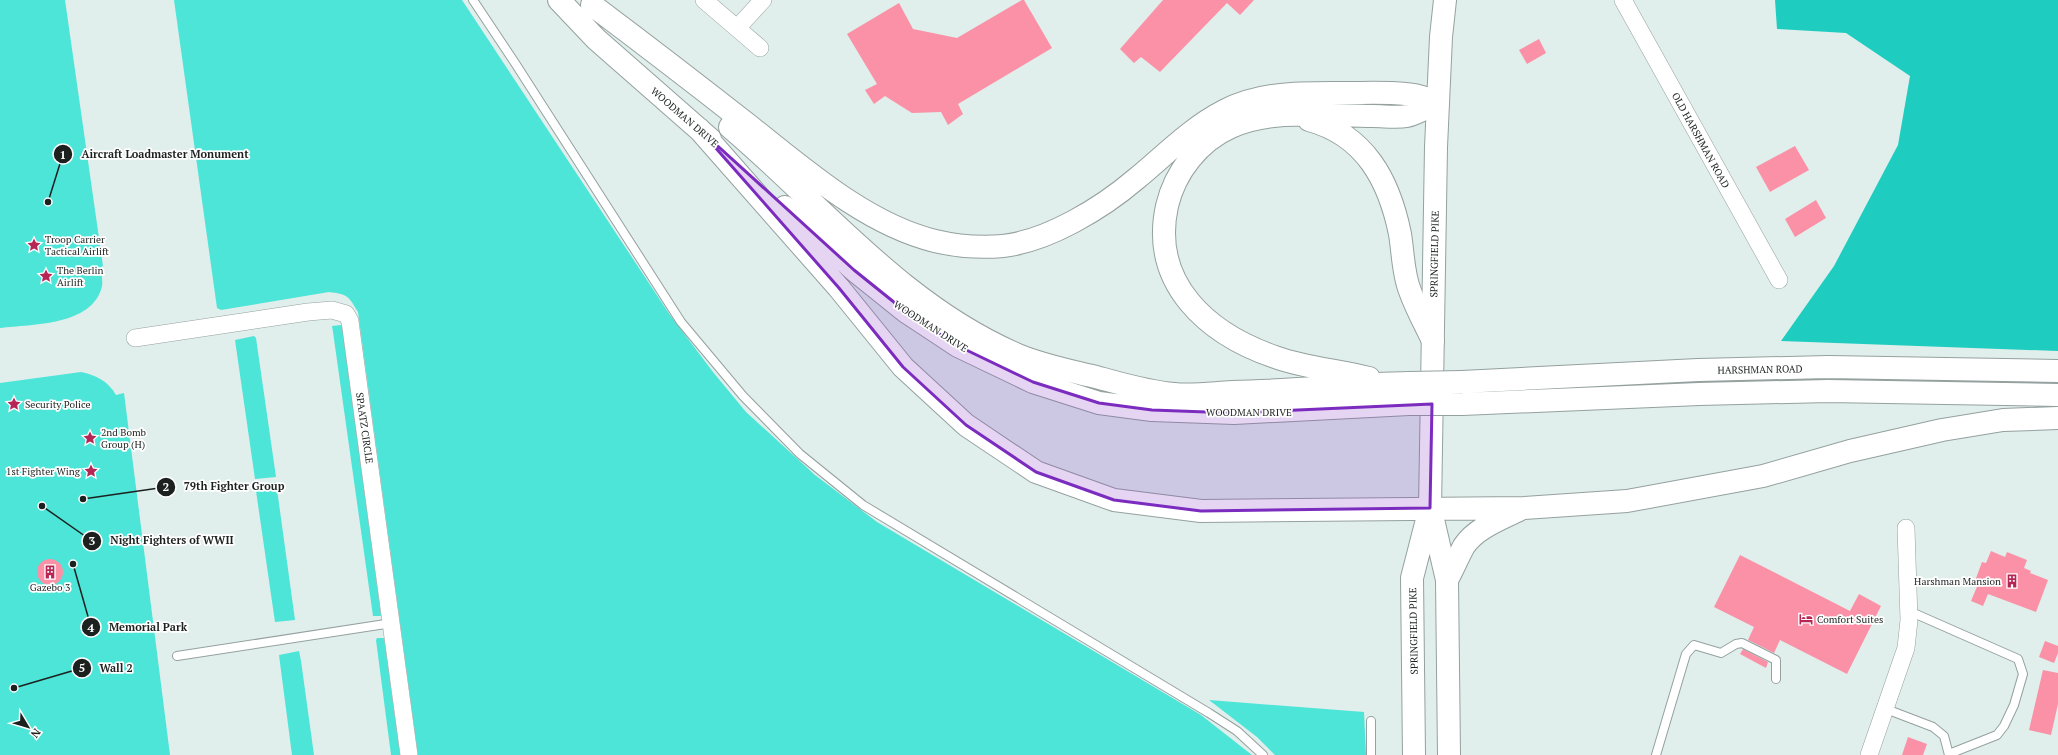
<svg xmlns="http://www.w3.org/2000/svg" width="2058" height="755" font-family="'PT Serif',serif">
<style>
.green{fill:#4ce5d7}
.forest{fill:#1ecdc0}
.building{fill:#fb91a6}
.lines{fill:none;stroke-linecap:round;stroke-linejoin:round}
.lane-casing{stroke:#94a19f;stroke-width:10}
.street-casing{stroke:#94a19f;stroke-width:18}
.secondary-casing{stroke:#94a19f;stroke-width:24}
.primary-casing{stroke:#94a19f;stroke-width:24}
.lane{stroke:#fff;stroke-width:8}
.street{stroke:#fff;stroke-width:17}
.secondary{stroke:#fff;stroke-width:22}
.primary{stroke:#fff;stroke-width:22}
.primary-bridge-casing{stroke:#94a19f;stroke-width:24;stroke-linecap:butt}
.primary-bridge{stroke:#fff;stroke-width:22}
.marked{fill:#7b2cbf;fill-opacity:0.2;stroke:#7b2cbf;stroke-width:3;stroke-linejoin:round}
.labels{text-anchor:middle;stroke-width:3.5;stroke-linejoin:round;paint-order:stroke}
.street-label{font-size:10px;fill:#1c2120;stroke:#fff}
.poi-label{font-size:10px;fill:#1c2120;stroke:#fff;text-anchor:start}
.leader{fill:none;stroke:#1c2120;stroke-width:1.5}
.callout-dot{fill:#1c2120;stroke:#fff;stroke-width:1.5}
.mark-label{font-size:12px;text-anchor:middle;font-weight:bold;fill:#fff}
.callout-label{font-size:11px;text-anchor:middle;font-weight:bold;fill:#1c2120;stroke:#fff;stroke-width:3.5;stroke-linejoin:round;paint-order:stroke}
</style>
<rect width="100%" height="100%" fill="#e0eeec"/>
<path class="green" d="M 0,0 L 65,0 L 103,266 L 101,267 C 101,273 103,280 102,286 C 93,326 32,324 0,328 Z
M 174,0 L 462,0 L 670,315 L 713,372 L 746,412 L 815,475 L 877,522 L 1201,715 L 1252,755 L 418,755 L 358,312 C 349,296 347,294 329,292 L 221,310 L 217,308 Z
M 341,325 L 342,327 L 381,616 L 373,616 L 333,332 L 332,326 Z
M 254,336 L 256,338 L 276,477 L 255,479 L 235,340 Z
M 81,372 C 96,375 108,381 116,395 L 124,393 L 170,755 L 0,755 L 0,383 Z
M 276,482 L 295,620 L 275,622 L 255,484 Z
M 377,638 L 384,638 L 400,755 L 391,755 L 376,640 Z
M 299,651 L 301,661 L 314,755 L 292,755 L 279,655 Z
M 1209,700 L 1364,712 L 1366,755 L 1275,755 L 1257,737 Z"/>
<path class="forest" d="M 1775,0 L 2058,0 L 2058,351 L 1781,341 L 1834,266 L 1898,145 L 1910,76 L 1846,33 L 1777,29 Z"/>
<path class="building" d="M 1022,0 L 1024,0 L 1052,48 L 958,104 L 963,114 L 948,125 L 941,112 L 912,113 L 885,96 L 874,104 L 865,90 L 877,84 L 847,34 L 899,3 L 913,29 L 957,38 Z
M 1163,0 L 1254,0 L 1240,15 L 1227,3 L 1160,72 L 1141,57 L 1134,63 L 1120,49 Z
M 1539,39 L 1546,53 L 1527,64 L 1519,50 Z
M 1795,146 L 1809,170 L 1770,192 L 1756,167 Z
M 1816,200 L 1826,218 L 1795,237 L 1785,219 Z
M 1991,551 L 2005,557 L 2007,552 L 2027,560 L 2024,568 L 2031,571 L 2030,573 L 2048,580 L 2036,612 L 1988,594 L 1983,606 L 1971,601 L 1979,582 L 1975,581 L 1982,562 L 1986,563 Z
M 1740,555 L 1850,611 L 1859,594 L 1881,606 L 1847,674 L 1780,640 L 1774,653 L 1748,640 L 1754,627 L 1714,607 Z
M37 572a13 13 0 1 1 26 0a13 13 0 1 1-26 0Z
M 2045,641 L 2058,646 L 2058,653 L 2054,663 L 2039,657 Z
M 1743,649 L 1768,662 L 1766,668 L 1740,654 Z
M 2043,670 L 2058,673 L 2058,704 L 2051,735 L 2029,730 Z
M 1908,737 L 1927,744 L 1923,755 L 1902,755 Z"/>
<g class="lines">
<g class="lane-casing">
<path id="lane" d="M 473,0 L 515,63 L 681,322 L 743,396 L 800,454 L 863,505 L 1209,713 L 1237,731 L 1263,755
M 1909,611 L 2018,659 L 2023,674 L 2014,705 L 2004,726 L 1997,735 L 1949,754
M 177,656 L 392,623
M 1886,709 L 1933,727 L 1944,736 L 1949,755
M 1371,721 L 1371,755
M 1656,755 L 1686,654 L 1694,645 L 1721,653 L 1736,644 L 1742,643 L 1776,660 L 1776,679"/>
</g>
<g class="street-casing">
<path id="street" d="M 704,0 L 760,48
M 1623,0 L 1779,280
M 738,27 L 763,0
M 135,338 L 308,312 L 332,310 L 346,314 L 350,321 L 352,336 L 409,755
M 1869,755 L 1906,648 L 1909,620 L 1906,528"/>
</g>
<g class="secondary-casing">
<path id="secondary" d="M 1431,511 L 1447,580 L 1449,755
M 1414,755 L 1412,578 L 1430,508 L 1436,147 L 1441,37 L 1445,0"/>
</g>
<g class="primary-casing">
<path id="primary" d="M 559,0 L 596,39 L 710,139
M 592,5 C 644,44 696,84 747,124 C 802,167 865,224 935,241 C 956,246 981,248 1003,246 C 1048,241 1102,208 1136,179 C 1164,156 1191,128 1224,111 C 1262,91 1305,93 1347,93 C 1366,93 1386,92 1406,94 C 1416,94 1428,99 1438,102
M 1309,120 C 1365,135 1389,180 1400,234 C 1403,252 1403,274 1410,291 C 1416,308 1425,324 1433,341
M 730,127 C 823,206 903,306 1018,355 C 1042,365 1067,370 1092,376 C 1119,383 1147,392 1174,394 C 1193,396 1213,393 1232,392 C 1291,391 1350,384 1409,383
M 699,129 L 839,288 L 903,367 L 966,425 L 1036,472 L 1114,500 L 1201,511 L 1524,508 L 1627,501 L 1763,476 L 1850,451 L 1942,430 L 2003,420 L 2058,418
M 785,207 L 854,270 L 905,311 L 958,346 L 1033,382 L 1099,403 L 1152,410 L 1234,413 L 1409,404
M 1369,378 C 1338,370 1305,368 1275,357 C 1208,334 1150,284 1167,206 C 1175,172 1199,141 1231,127 C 1272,108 1328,116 1373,116 C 1384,116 1396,118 1407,116 C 1417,114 1429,106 1438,102
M 1462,382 L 1698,370 L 1828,367 L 2058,371
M 1462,404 L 1699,394 L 1828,391 L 2058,395
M 1447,580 C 1453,569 1458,557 1464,546 C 1476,528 1501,519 1519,510"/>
</g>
<use href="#lane" class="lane"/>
<use href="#street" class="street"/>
<use href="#secondary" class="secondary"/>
<use href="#primary" class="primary"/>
<g class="primary-bridge-casing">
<path id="primary-bridge" d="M 1409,383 L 1462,382
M 1409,404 L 1462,404"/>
</g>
<use href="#primary-bridge" class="primary-bridge"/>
</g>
<path class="marked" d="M 699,129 L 854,270 L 905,311 L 958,346 L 1033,382 L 1099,403 L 1152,410 L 1234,413 L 1432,404 L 1430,508 L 1201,511 L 1114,500 L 1036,472 L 966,425 L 903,367 L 839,288 Z"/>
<defs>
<g id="sight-bare" transform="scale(1.08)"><path d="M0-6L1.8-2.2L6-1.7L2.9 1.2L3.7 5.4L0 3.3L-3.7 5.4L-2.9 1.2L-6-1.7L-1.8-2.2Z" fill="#b62654" stroke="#fff" stroke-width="2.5" paint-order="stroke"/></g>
<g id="building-bare" transform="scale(1.08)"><path d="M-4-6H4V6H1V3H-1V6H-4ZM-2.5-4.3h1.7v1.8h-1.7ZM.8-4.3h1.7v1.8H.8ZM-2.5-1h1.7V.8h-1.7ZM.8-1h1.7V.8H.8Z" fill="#b62654" stroke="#fff" stroke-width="2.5" paint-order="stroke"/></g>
<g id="hotel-bare" transform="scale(1.08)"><path d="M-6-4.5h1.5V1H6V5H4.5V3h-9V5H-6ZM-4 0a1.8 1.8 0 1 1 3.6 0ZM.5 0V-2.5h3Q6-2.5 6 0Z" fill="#b62654" stroke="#fff" stroke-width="2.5" paint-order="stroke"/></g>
</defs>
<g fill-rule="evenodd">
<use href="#sight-bare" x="34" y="245"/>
<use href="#sight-bare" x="46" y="276"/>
<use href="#sight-bare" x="14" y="404"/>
<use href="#sight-bare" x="90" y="438"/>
<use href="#sight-bare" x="91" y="471"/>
<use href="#building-bare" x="50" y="572"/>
<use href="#building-bare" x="2012" y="581"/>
<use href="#hotel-bare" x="1806" y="619"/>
</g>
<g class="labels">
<g class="street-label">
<text transform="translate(685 117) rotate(41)" y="4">WOODMAN DRIVE</text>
<text transform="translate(1701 140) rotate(61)" y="4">OLD HARSHMAN ROAD</text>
<text transform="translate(1434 254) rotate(-89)" y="4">SPRINGFIELD PIKE</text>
<text transform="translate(931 326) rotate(33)" y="4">WOODMAN DRIVE</text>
<text transform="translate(1760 369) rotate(-1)" y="4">HARSHMAN ROAD</text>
<text x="1249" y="416">WOODMAN DRIVE</text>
<text transform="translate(365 428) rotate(82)" y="4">SPAATZ CIRCLE</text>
<text transform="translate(1413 631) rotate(-91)" y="4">SPRINGFIELD PIKE</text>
</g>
<g class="poi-label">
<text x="45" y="243">Troop Carrier<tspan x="45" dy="12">Tactical Airlift</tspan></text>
<text x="57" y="274">The Berlin<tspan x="57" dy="12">Airlift</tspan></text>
<text x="25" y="408">Security Police</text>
<text x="101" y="436">2nd Bomb<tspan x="101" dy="12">Group (H)</tspan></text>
<text x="80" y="475" text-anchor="end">1st Fighter Wing</text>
<text x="2001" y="585" text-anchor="end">Harshman Mansion</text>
<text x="50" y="591" text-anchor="middle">Gazebo 3</text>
<text x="1817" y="623">Comfort Suites</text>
</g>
</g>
<path class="leader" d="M48 202L63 154M83 499L166 487M42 506L92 541M73 564L91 627M14 688L82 668"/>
<g class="callout-dot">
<circle cx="48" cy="202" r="4"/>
<circle cx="83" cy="499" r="4"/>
<circle cx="42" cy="506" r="4"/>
<circle cx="73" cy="564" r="4"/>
<circle cx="14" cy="688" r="4"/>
<circle cx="63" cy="154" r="10"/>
<circle cx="166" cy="487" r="10"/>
<circle cx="92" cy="541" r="10"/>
<circle cx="91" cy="627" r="10"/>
<circle cx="82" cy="668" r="10"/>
</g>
<g class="mark-label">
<text x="63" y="159">1</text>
<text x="166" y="491">2</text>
<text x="92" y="545">3</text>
<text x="91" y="632">4</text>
<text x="82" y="672">5</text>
</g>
<g class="callout-label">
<text x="165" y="158">Aircraft Loadmaster Monument</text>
<text x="234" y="490">79th Fighter Group</text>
<text x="172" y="544">Night Fighters of WWII</text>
<text x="148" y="631">Memorial Park</text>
<text x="116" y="672">Wall 2</text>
</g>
<g transform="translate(28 727) rotate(128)" stroke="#ffffff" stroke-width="3" paint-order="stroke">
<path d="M0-3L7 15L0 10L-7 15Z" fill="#1c2120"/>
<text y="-6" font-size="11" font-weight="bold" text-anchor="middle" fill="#1c2120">N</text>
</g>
</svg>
